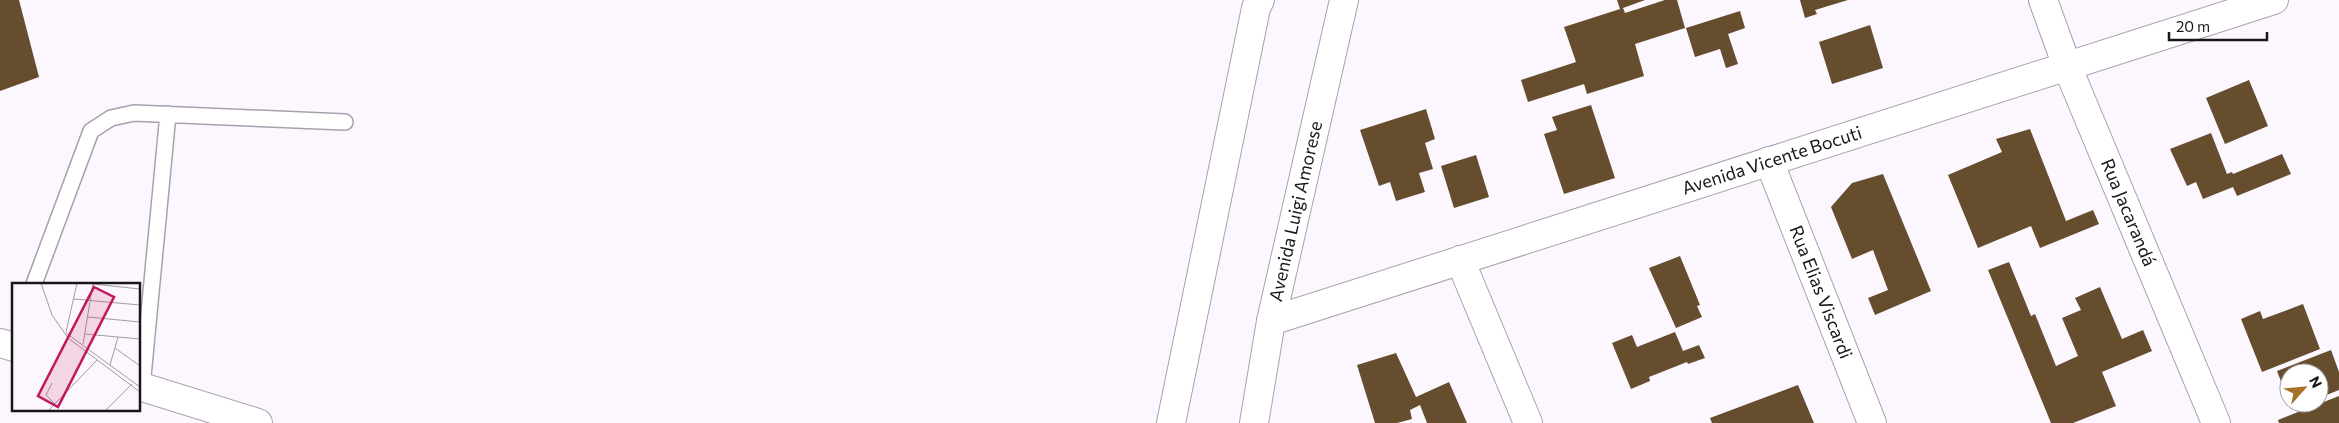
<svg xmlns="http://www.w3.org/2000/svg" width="2339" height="423" font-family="Commissioner,sans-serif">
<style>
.building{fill:#664d2e}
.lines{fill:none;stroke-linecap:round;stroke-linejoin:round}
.service-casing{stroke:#aaa0ad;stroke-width:18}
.minor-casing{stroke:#aaa0ad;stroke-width:30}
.tertiary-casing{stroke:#aaa0ad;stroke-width:30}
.service{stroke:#fff;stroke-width:15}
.minor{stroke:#fff;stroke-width:28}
.tertiary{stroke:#fff;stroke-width:28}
.labels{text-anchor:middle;stroke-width:5;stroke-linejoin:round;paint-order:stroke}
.street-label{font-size:18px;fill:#19151a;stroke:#fff}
.inset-road{fill:none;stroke:#a19ca3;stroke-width:1}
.view{fill:#c2185b;fill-opacity:0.15;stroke:#c2185b;stroke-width:2.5}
.inset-edge{fill:none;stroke:#19151a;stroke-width:2.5}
</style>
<rect width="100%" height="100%" fill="#fcf6fe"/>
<path class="building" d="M 0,0 L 19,0 L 39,77 L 0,91 Z
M 1617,0 L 1645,0 L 1623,8 L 1625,13 L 1665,0 L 1677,0 L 1685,28 L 1635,44 L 1644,76 L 1587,94 L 1584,84 L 1528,102 L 1521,80 L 1576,62 L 1564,27 L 1620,9 Z
M 1800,0 L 1848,0 L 1815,10 L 1817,14 L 1805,18 Z
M 1740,11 L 1745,28 L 1728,34 L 1738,64 L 1726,68 L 1720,49 L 1695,57 L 1686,28 Z
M 1870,25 L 1883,68 L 1832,84 L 1819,42 Z
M 2249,80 L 2268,126 L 2225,144 L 2206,98 Z
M 1591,105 L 1615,178 L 1564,194 L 1544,134 L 1557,130 L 1552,117 Z
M 1426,109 L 1435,139 L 1425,143 L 1433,169 L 1419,173 L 1425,192 L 1396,201 L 1390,182 L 1379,186 L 1360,130 Z
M 2030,129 L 2066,221 L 2093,210 L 2099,224 L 2040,248 L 2031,226 L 1978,248 L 1948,175 L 2002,152 L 1996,139 Z
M 2211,133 L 2227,174 L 2232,172 L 2233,174 L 2282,154 L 2291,174 L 2237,196 L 2233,187 L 2203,199 L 2196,182 L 2187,186 L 2170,149 Z
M 1476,155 L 1489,197 L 1454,208 L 1441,166 Z
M 1883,174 L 1931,291 L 1875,315 L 1868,298 L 1888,290 L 1873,250 L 1852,259 L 1831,207 L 1852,183 Z
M 1680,256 L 1700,305 L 1697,306 L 1702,317 L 1676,328 L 1649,268 Z
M 2009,262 L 2031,316 L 2035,314 L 2056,366 L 2078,356 L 2062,318 L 2081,310 L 2075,298 L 2100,287 L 2122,339 L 2143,330 L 2152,351 L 2102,372 L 2116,406 L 2073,423 L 2051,423 L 1988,270 Z
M 2303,304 L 2320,349 L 2262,372 L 2241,319 L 2260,311 L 2263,319 Z
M 1675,332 L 1683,351 L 1699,345 L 1705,358 L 1688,364 L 1687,362 L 1649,377 L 1650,381 L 1631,389 L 1612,343 L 1632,335 L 1637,347 Z
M 2331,350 L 2339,372 L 2339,390 L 2319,398 L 2319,373 L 2289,373 L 2289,402 L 2277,371 Z
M 1396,353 L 1416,397 L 1449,382 L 1467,423 L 1427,423 L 1420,405 L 1410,410 L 1412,419 L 1397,423 L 1375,423 L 1357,365 Z
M 1798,385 L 1814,423 L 1712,423 L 1710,418 Z
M 2339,396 L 2339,423 L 2279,423 L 2278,420 Z
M 2289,403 L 2305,403 L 2291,408 Z"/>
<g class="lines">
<g class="service-casing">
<path id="service" d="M 34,284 L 91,131 L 111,118 L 134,113 L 345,122
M 142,387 L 168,114"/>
</g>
<g class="minor-casing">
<g id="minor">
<path id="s1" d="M 2043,0 L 2067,66 L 2216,423"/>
<path id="s2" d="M 1769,161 L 1872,423"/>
<path d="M 1460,260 L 1528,423"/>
<path id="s3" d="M 1271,321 L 2274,0"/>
</g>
</g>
<g class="tertiary-casing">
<g id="tertiary">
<path d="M 0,343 L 14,347"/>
<path d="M 139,386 L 258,423"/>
<path d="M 1171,423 L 1256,8 L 1260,0"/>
<path id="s4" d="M 1254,423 L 1271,321 L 1344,0"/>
</g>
</g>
<use href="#service" class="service"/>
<use href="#minor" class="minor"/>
<use href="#tertiary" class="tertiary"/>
</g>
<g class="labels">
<g class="street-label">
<text dy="6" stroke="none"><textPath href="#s3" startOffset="526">Avenida Vicente Bocuti</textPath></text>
<text dy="6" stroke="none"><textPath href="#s4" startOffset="216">Avenida Luigi Amorese</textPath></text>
<text dy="6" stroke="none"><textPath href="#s1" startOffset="229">Rua Jacarandá</textPath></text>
<text dy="6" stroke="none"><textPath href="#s2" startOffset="141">Rua Elias Viscardi</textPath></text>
</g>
</g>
<g transform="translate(12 283)">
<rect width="128" height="128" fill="#fcf6fe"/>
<path class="inset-road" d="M 29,0 L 40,32 L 56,55 L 128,109M 81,1 L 128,6M 62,16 L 128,22M 76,34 L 128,39M 54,49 L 65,0M 54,50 L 128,104M 73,51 L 128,56M 71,61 L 81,0M 103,65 L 128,83M 98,82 L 106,54M 40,100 L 34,112 L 43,121M 37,127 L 85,77M 94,127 L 120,101"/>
<path class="view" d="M 82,4 L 102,14 L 46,124 L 26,113 Z"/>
<rect width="128" height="128" class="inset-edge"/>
</g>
<g transform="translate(2304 388) rotate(63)"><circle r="24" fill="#ffffff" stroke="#a3a1a3"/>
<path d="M0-4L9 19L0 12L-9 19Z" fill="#a6722a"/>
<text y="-8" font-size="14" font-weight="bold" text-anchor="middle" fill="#19151a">N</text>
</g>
<path d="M2169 32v8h98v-8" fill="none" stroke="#19151a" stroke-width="2.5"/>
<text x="2176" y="32" font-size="15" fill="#19151a" stroke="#ffffff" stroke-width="4" paint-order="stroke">20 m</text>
</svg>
